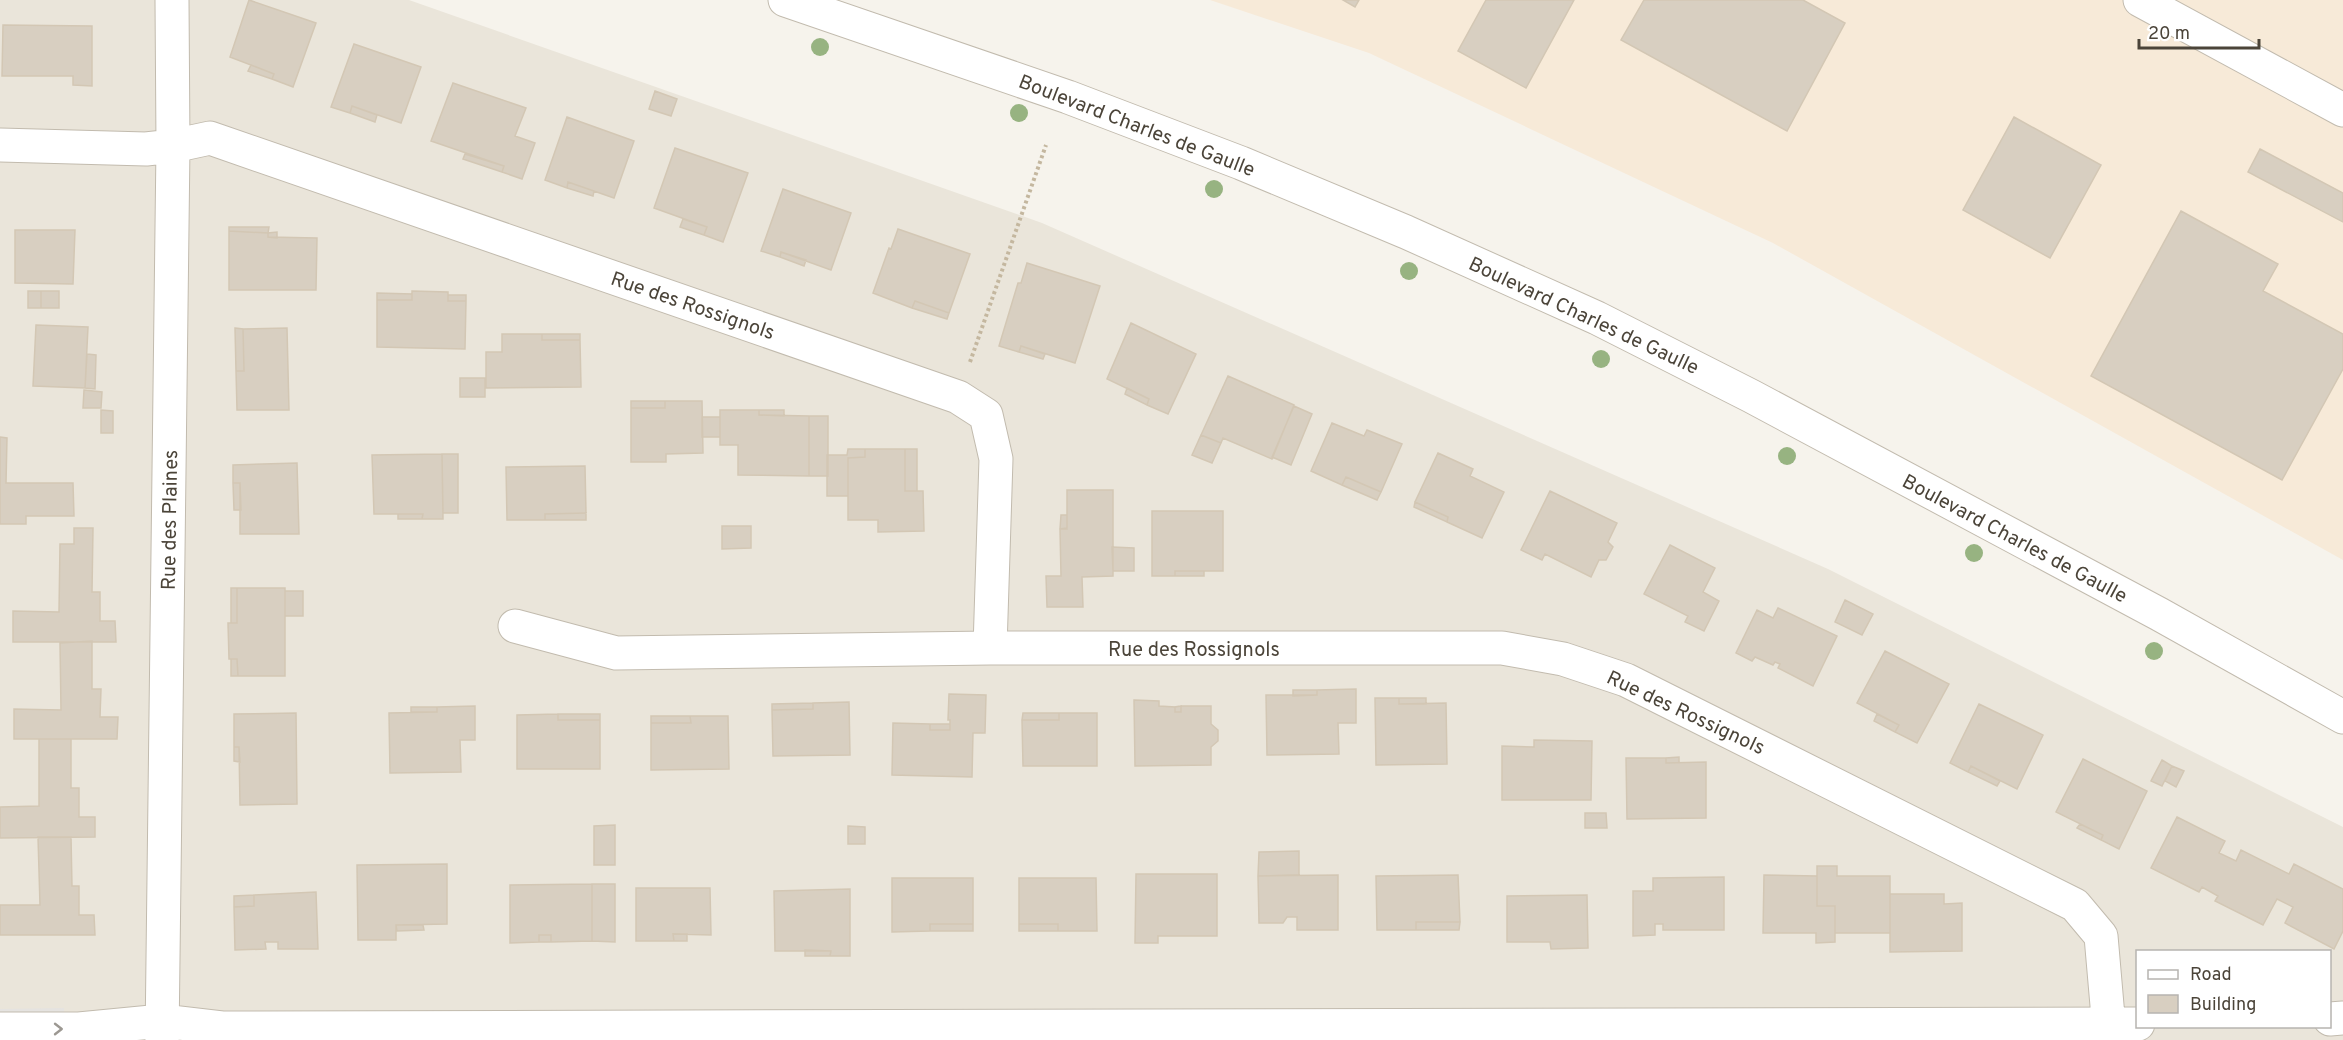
<svg xmlns="http://www.w3.org/2000/svg" width="2343" height="1040" font-family="Overpass,sans-serif">
<style>
.residential{fill:#eae5da;fill-rule:evenodd}
.commercial{fill:#f7ead8}
.parking{fill:#e5e3e0}
.building{fill:#d8cfc1;stroke:#d3c7b4;stroke-width:1.5}
.lines{fill:none;stroke-linecap:round;stroke-linejoin:round}
.street-casing{stroke:#c2bbae;stroke-width:35}
.path{stroke:#c4b79f;stroke-width:4;stroke-dasharray:3 3;stroke-linecap:butt}
.street{stroke:#fff;stroke-width:33}
.tree{fill:#97b381}
.oneway{stroke:#9c9892}
.labels{text-anchor:middle;stroke-width:4.5;stroke-linejoin:round;paint-order:stroke}
.street-label{font-size:20px;fill:#4b4439;stroke:#fff}
</style>
<rect width="100%" height="100%" fill="#f6f3ec"/>
<path class="residential" d="M 0,0 L 409,0 L 1042,223 L 1828,569 L 2343,827 L 2343,1040 L 0,1040 ZM 2138,952 L 2330,952 L 2330,1026 L 2138,1026 Z"/>
<path class="commercial" d="M 1210,0 L 2343,0 L 2343,560 L 1773,243 L 1369,53 Z"/>
<path class="parking" d="M 64,1008 L 64,1017 L 0,1018 L 0,1009 Z"/>
<path class="building" d="M 249,0 L 316,23 L 293,87 L 272,79 L 274,74 L 230,57 Z
M 1343,0 L 1359,0 L 1355,7 Z
M 1486,0 L 1574,0 L 1526,88 L 1458,51 Z
M 1644,0 L 1803,0 L 1845,23 L 1787,131 L 1621,40 Z
M 3,25 L 92,26 L 92,86 L 73,85 L 73,76 L 2,76 Z
M 354,44 L 421,67 L 401,123 L 352,106 L 350,113 L 331,107 Z
M 251,65 L 274,74 L 272,79 L 248,71 Z
M 453,83 L 526,108 L 515,136 L 535,143 L 522,179 L 502,172 L 504,166 L 431,141 Z
M 655,91 L 677,99 L 671,116 L 649,109 Z
M 352,106 L 377,115 L 375,122 L 350,113 Z
M 567,117 L 634,141 L 614,198 L 568,182 L 567,188 L 545,180 Z
M 2014,117 L 2101,165 L 2050,258 L 1963,210 Z
M 675,148 L 748,173 L 723,242 L 704,235 L 707,227 L 654,208 Z
M 2260,149 L 2343,193 L 2343,222 L 2248,172 Z
M 465,154 L 504,166 L 502,172 L 463,159 Z
M 568,182 L 594,191 L 593,196 L 567,188 Z
M 783,189 L 851,213 L 831,270 L 781,252 L 780,257 L 761,251 Z
M 2181,211 L 2278,264 L 2263,291 L 2343,334 L 2343,369 L 2282,480 L 2091,376 Z
M 683,219 L 707,227 L 704,235 L 680,227 Z
M 229,227 L 269,227 L 268,233 L 229,231 Z
M 898,229 L 970,254 L 949,313 L 915,301 L 912,308 L 873,293 L 889,248 L 891,249 Z
M 15,230 L 75,230 L 73,284 L 15,283 Z
M 229,231 L 268,233 L 268,237 L 317,238 L 316,290 L 229,290 Z
M 277,232 L 277,238 L 268,237 L 268,233 Z
M 781,252 L 806,260 L 804,266 L 780,257 Z
M 1027,263 L 1100,286 L 1075,363 L 1021,346 L 1019,352 L 999,346 L 1018,283 L 1021,283 Z
M 28,291 L 41,291 L 41,308 L 28,308 Z
M 41,291 L 59,291 L 59,308 L 41,308 Z
M 412,291 L 448,292 L 448,301 L 466,301 L 465,349 L 377,347 L 377,300 L 412,300 Z
M 377,293 L 412,294 L 412,300 L 377,300 Z
M 448,295 L 466,295 L 466,301 L 448,301 Z
M 915,301 L 949,313 L 947,319 L 912,308 Z
M 1131,323 L 1196,354 L 1168,414 L 1147,405 L 1149,399 L 1107,379 Z
M 36,325 L 88,327 L 85,388 L 33,386 Z
M 235,328 L 243,329 L 244,371 L 236,371 Z
M 287,328 L 289,410 L 237,410 L 236,371 L 244,371 L 243,329 Z
M 502,334 L 542,334 L 542,340 L 580,340 L 581,387 L 486,388 L 486,352 L 502,352 Z
M 542,334 L 580,334 L 580,340 L 542,340 Z
M 1021,346 L 1045,354 L 1043,359 L 1019,352 Z
M 87,354 L 96,355 L 95,389 L 85,388 Z
M 1228,376 L 1294,405 L 1272,459 L 1223,438 L 1221,443 L 1201,435 Z
M 460,378 L 485,378 L 485,397 L 460,397 Z
M 1127,388 L 1149,399 L 1147,405 L 1125,394 Z
M 84,390 L 102,392 L 101,408 L 83,408 Z
M 631,401 L 665,401 L 665,408 L 631,408 Z
M 665,401 L 702,401 L 703,453 L 666,454 L 666,462 L 631,462 L 631,408 L 665,408 Z
M 1294,406 L 1312,414 L 1291,465 L 1272,457 Z
M 101,410 L 113,411 L 113,433 L 101,433 Z
M 720,410 L 759,410 L 759,415 L 809,416 L 809,476 L 738,475 L 738,445 L 720,445 Z
M 759,410 L 784,410 L 784,416 L 759,415 Z
M 809,416 L 828,416 L 828,476 L 809,476 Z
M 702,417 L 720,417 L 720,437 L 702,437 Z
M 1332,423 L 1364,436 L 1367,430 L 1402,444 L 1381,492 L 1346,477 L 1342,485 L 1311,471 Z
M 1201,435 L 1221,443 L 1212,463 L 1192,455 Z
M 0,437 L 7,438 L 6,483 L 73,483 L 74,516 L 26,516 L 26,524 L 0,524 Z
M 848,449 L 865,449 L 865,457 L 848,458 L 848,496 L 827,496 L 827,455 L 847,455 Z
M 865,449 L 905,449 L 905,491 L 923,491 L 924,531 L 878,532 L 878,520 L 848,520 L 848,458 L 865,457 Z
M 905,449 L 917,449 L 917,491 L 905,491 Z
M 1438,453 L 1473,469 L 1470,476 L 1504,492 L 1482,538 L 1447,522 L 1448,517 L 1415,502 Z
M 442,454 L 458,454 L 458,513 L 443,513 Z
M 442,454 L 443,519 L 422,519 L 423,514 L 374,514 L 372,455 Z
M 297,463 L 299,534 L 240,534 L 240,483 L 233,483 L 233,465 Z
M 585,466 L 586,513 L 545,514 L 545,520 L 507,520 L 506,467 Z
M 1346,477 L 1381,492 L 1377,500 L 1342,485 Z
M 233,483 L 240,483 L 241,510 L 234,510 Z
M 1067,490 L 1113,490 L 1113,576 L 1082,577 L 1083,607 L 1047,607 L 1046,576 L 1061,576 L 1060,529 L 1067,528 Z
M 1550,491 L 1617,523 L 1608,542 L 1613,547 L 1606,560 L 1599,560 L 1591,577 L 1545,554 L 1542,560 L 1521,550 Z
M 1415,502 L 1448,517 L 1447,522 L 1414,507 Z
M 1152,511 L 1223,511 L 1223,571 L 1175,571 L 1175,576 L 1152,576 Z
M 586,513 L 586,520 L 545,520 L 545,514 Z
M 398,514 L 423,514 L 422,519 L 398,519 Z
M 1061,515 L 1067,515 L 1067,529 L 1060,529 Z
M 722,526 L 751,526 L 751,548 L 722,549 Z
M 74,528 L 93,528 L 92,592 L 100,592 L 100,621 L 115,621 L 116,642 L 13,642 L 13,611 L 59,612 L 60,544 L 74,544 Z
M 1670,545 L 1715,568 L 1703,592 L 1719,601 L 1704,631 L 1685,622 L 1688,616 L 1644,594 Z
M 1112,547 L 1134,548 L 1134,571 L 1113,571 Z
M 1175,571 L 1204,571 L 1204,576 L 1175,576 Z
M 231,588 L 237,588 L 237,623 L 231,623 Z
M 237,588 L 285,588 L 285,676 L 238,676 L 237,659 L 229,659 L 228,623 L 237,623 Z
M 285,591 L 303,591 L 303,616 L 285,616 Z
M 1845,600 L 1873,614 L 1862,635 L 1835,622 Z
M 1778,608 L 1837,636 L 1813,686 L 1778,668 L 1780,664 L 1775,662 L 1773,665 L 1755,657 L 1752,661 L 1736,653 L 1757,610 L 1773,618 Z
M 92,641 L 92,689 L 101,689 L 100,717 L 118,717 L 117,739 L 14,739 L 14,709 L 61,710 L 60,643 Z
M 1885,651 L 1949,684 L 1917,743 L 1895,732 L 1899,725 L 1857,703 Z
M 231,659 L 237,659 L 238,676 L 231,676 Z
M 1356,689 L 1356,723 L 1338,723 L 1339,754 L 1267,755 L 1266,695 L 1317,695 L 1317,690 Z
M 1293,690 L 1317,690 L 1317,695 L 1293,696 Z
M 949,694 L 986,695 L 985,733 L 973,733 L 972,777 L 892,775 L 893,723 L 930,724 L 930,730 L 950,730 L 950,720 L 948,720 Z
M 1375,698 L 1399,698 L 1399,704 L 1446,703 L 1447,764 L 1376,765 Z
M 1399,698 L 1426,698 L 1426,704 L 1399,704 Z
M 1134,700 L 1159,701 L 1159,706 L 1175,707 L 1175,712 L 1181,712 L 1181,706 L 1211,706 L 1211,724 L 1218,730 L 1218,741 L 1211,747 L 1211,765 L 1135,766 Z
M 849,702 L 850,755 L 773,756 L 772,710 L 813,709 L 813,703 Z
M 813,703 L 813,709 L 772,710 L 772,704 Z
M 1979,704 L 2043,735 L 2017,789 L 1971,766 L 1968,772 L 1950,763 Z
M 475,706 L 475,740 L 460,740 L 461,772 L 390,773 L 389,713 L 437,712 L 437,707 Z
M 1181,706 L 1181,712 L 1175,712 L 1175,707 Z
M 411,707 L 437,707 L 437,712 L 411,712 Z
M 296,713 L 297,804 L 240,805 L 239,747 L 234,747 L 234,714 Z
M 1023,713 L 1059,713 L 1059,720 L 1022,720 Z
M 1059,713 L 1097,713 L 1097,766 L 1023,766 L 1022,720 L 1059,720 Z
M 558,714 L 558,720 L 600,720 L 600,769 L 517,769 L 517,715 Z
M 558,714 L 600,714 L 600,720 L 558,720 Z
M 1877,714 L 1899,725 L 1895,732 L 1874,721 Z
M 651,716 L 690,716 L 691,723 L 651,723 Z
M 690,716 L 728,716 L 729,769 L 651,770 L 651,723 L 691,723 Z
M 930,724 L 950,724 L 950,730 L 930,730 Z
M 39,739 L 71,739 L 71,788 L 79,788 L 79,817 L 95,817 L 95,837 L 0,838 L 0,807 L 39,806 Z
M 1534,740 L 1592,741 L 1591,800 L 1502,800 L 1502,746 L 1534,747 Z
M 234,747 L 239,747 L 240,762 L 234,761 Z
M 1679,757 L 1679,763 L 1666,763 L 1666,758 Z
M 1626,758 L 1666,758 L 1666,763 L 1706,762 L 1706,818 L 1627,819 Z
M 2083,759 L 2147,791 L 2119,849 L 2101,840 L 2103,835 L 2056,812 Z
M 2162,760 L 2172,766 L 2162,786 L 2151,781 Z
M 1971,766 L 2000,781 L 1997,786 L 1968,772 Z
M 2172,766 L 2184,771 L 2176,787 L 2165,781 Z
M 1585,813 L 1606,813 L 1607,828 L 1585,828 Z
M 2177,817 L 2225,841 L 2219,853 L 2236,861 L 2241,850 L 2289,874 L 2294,864 L 2343,889 L 2343,931 L 2334,949 L 2285,923 L 2293,907 L 2277,899 L 2263,925 L 2215,901 L 2218,896 L 2202,887 L 2199,892 L 2151,868 Z
M 2080,824 L 2103,835 L 2101,840 L 2077,828 Z
M 615,825 L 615,865 L 594,865 L 594,826 Z
M 848,826 L 865,827 L 865,844 L 848,844 Z
M 38,837 L 71,837 L 72,886 L 79,886 L 79,915 L 94,915 L 95,935 L 0,935 L 0,905 L 40,905 Z
M 1299,851 L 1299,875 L 1258,876 L 1259,852 Z
M 447,864 L 447,924 L 396,925 L 396,940 L 358,940 L 357,865 Z
M 1817,866 L 1837,866 L 1837,876 L 1890,876 L 1890,933 L 1835,933 L 1835,906 L 1817,906 Z
M 1136,874 L 1217,874 L 1217,936 L 1158,936 L 1158,943 L 1135,943 Z
M 1338,875 L 1338,930 L 1297,930 L 1297,917 L 1287,917 L 1283,923 L 1259,923 L 1258,876 Z
M 1458,875 L 1460,922 L 1416,922 L 1416,930 L 1377,930 L 1376,876 Z
M 1764,875 L 1817,876 L 1817,906 L 1835,906 L 1835,942 L 1816,943 L 1816,933 L 1763,933 Z
M 1724,877 L 1724,930 L 1663,930 L 1663,924 L 1655,924 L 1655,935 L 1633,936 L 1633,891 L 1653,891 L 1653,878 Z
M 892,878 L 973,878 L 973,924 L 930,924 L 930,931 L 892,932 Z
M 1019,878 L 1096,878 L 1097,931 L 1058,931 L 1058,924 L 1019,924 Z
M 592,884 L 615,884 L 615,942 L 592,941 Z
M 592,884 L 592,941 L 551,942 L 551,935 L 539,935 L 539,942 L 510,943 L 510,885 Z
M 636,888 L 710,888 L 711,935 L 673,934 L 674,941 L 636,941 Z
M 850,889 L 850,956 L 830,956 L 831,951 L 775,951 L 774,891 Z
M 316,892 L 318,949 L 278,949 L 278,942 L 265,942 L 266,949 L 235,950 L 234,907 L 254,906 L 254,895 Z
M 1890,894 L 1944,894 L 1944,904 L 1962,903 L 1962,951 L 1890,952 Z
M 254,895 L 254,906 L 234,907 L 234,896 Z
M 1587,895 L 1588,948 L 1551,949 L 1550,942 L 1507,942 L 1507,896 Z
M 1416,922 L 1460,922 L 1459,930 L 1416,930 Z
M 930,924 L 973,924 L 973,931 L 930,931 Z
M 1019,924 L 1058,924 L 1058,931 L 1019,931 Z
M 396,925 L 423,925 L 424,930 L 397,931 Z
M 673,934 L 687,934 L 687,941 L 674,941 Z
M 539,935 L 551,935 L 551,942 L 539,942 Z
M 805,950 L 831,951 L 830,956 L 805,956 Z"/>
<g class="lines">
<g class="street-casing">
<path id="street" d="M 785,0 L 1068,97 L 1241,163 L 1406,232 L 1597,318 L 1751,396 L 2159,614 L 2343,717
M 2140,0 L 2343,110
M 0,145 L 146,149 L 173,146 L 210,138 L 958,397 L 986,415 L 996,459 L 990,648
M 515,626 L 616,653 L 990,648 L 1502,648 L 1563,659 L 1626,680 L 2075,905 L 2101,936 L 2110,1040
M 2330,1019 L 2343,1018
M 0,1029 L 79,1029 L 162,1021 L 222,1028 L 2138,1024
M 162,1040 L 173,146 L 172,0"/>
</g>
<path class="path" d="M 970,362 L 1046,145"/>
<use href="#street" class="street"/>
</g>
<g class="tree">
<circle cx="820" cy="47" r="9"/>
<circle cx="1019" cy="113" r="9"/>
<circle cx="1214" cy="189" r="9"/>
<circle cx="1409" cy="271" r="9"/>
<circle cx="1601" cy="359" r="9"/>
<circle cx="1787" cy="456" r="9"/>
<circle cx="1974" cy="553" r="9"/>
<circle cx="2154" cy="651" r="9"/>
</g>
<defs><path id="oneway-chevron" d="M-2-3.5L2.5 0L-2 3.5" fill="none" stroke-width="1.6" stroke-linecap="round" stroke-linejoin="round" transform="scale(1.5)"/></defs>
<use class="oneway" href="#oneway-chevron" transform="translate(58 1029)"/>
<g class="labels">
<g class="street-label">
<text transform="translate(1137 125) rotate(21)" y="7">Boulevard Charles de Gaulle</text>
<text transform="translate(693 305) rotate(19)" y="7">Rue des Rossignols</text>
<text transform="translate(1584 315) rotate(25)" y="7">Boulevard Charles de Gaulle</text>
<text transform="translate(169 520) rotate(-89)" y="7">Rue des Plaines</text>
<text transform="translate(2015 538) rotate(28)" y="7">Boulevard Charles de Gaulle</text>
<text x="1194" y="656">Rue des Rossignols</text>
<text transform="translate(1686 712) rotate(25)" y="7">Rue des Rossignols</text>
</g>
</g>
<rect x="2136" y="950" width="195" height="78" fill="#ffffff" stroke="#b7b4b0" stroke-width="1.5"/>
<rect x="2148" y="970" width="30" height="9" fill="#ffffff" stroke="#b7b4b0" stroke-width="1.5"/>
<text x="2190" y="980" font-size="18" fill="#4b4439">Road</text>
<rect x="2148" y="995" width="30" height="18" fill="#d8cfc1" stroke="#b7b4b0" stroke-width="1.5"/>
<text x="2190" y="1010" font-size="18" fill="#4b4439">Building</text>
<path d="M2139 39v9h120v-9" fill="none" stroke="#4b4439" stroke-width="3"/>
<text x="2148" y="39" font-size="18" fill="#4b4439" stroke="#ffffff" stroke-width="4.5" paint-order="stroke">20 m</text>
</svg>
